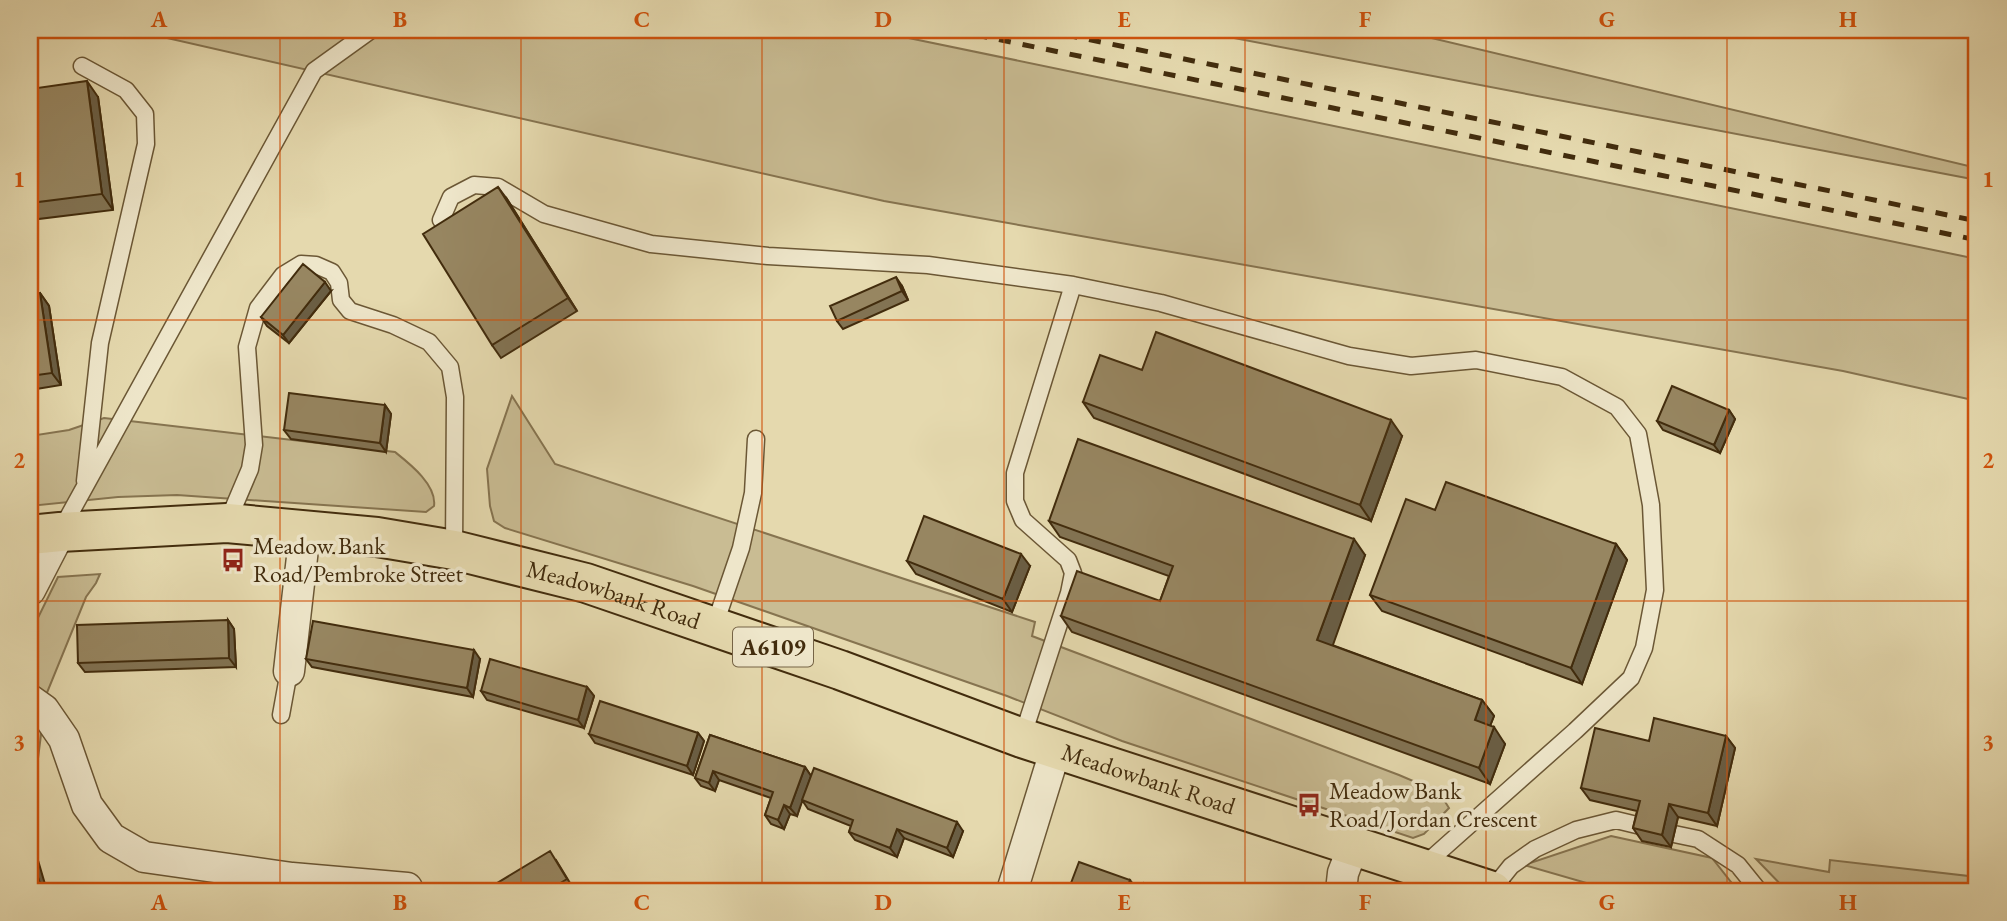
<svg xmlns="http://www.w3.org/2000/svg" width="2007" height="921" font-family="'EB Garamond',serif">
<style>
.green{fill:#c9bc93;stroke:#867450;stroke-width:2}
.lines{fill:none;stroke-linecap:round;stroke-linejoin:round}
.lane-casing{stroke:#6b5735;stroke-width:19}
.street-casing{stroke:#6b5735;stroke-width:33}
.primary-casing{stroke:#422c0d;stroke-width:42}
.lane{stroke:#eee6ca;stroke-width:16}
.street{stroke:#eee6ca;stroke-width:30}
.primary{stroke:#e5d9ae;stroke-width:38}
.rail{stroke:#422c0d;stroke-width:5;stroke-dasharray:12 12;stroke-linecap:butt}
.wall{fill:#827353;stroke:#422c0d;stroke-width:2}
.shaded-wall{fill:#6a5e44;stroke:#422c0d;stroke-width:2}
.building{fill:#978661;stroke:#422c0d;stroke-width:2}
.grid{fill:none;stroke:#cf520c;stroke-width:2;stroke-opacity:0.55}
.labels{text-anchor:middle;stroke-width:7;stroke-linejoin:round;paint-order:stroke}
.shield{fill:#eee6ca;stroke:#766446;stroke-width:2}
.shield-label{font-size:23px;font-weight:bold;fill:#422c0d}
.poi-label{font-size:24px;fill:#422c0d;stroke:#eee6ca;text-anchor:start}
.street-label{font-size:24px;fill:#422c0d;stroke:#eee6ca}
.neatline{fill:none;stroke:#cf520c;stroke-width:2.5}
.grid-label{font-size:23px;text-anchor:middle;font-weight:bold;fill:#cf520c}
</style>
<rect width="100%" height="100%" fill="#e5d9ae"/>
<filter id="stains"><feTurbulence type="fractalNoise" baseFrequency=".00286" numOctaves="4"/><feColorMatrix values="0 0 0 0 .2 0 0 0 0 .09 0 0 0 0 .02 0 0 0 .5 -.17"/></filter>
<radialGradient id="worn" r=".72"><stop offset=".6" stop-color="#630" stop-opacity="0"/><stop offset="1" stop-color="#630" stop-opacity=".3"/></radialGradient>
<path class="green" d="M 132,30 L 870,30 L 1977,259 L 1977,401 L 1843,371 L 884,201 Z
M 1192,30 L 1398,30 L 1977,168 L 1977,180 Z
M 512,396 L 555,464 L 1035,622 L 1032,636 L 1399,775 L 1439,792 L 1449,808 L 1424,834 L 1413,838 L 1122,741 L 1007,696 L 693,586 L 505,528 L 494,521 L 490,506 L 487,469 Z
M 104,418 L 395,452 C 410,464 437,485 434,506 L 426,512 L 177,495 L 118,497 L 30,506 L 30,436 L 69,430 Z
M 100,574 L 96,583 L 86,597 L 46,695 L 30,822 L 30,634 L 58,577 Z
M 1611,836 L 1712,858 L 1738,891 L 1614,891 L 1524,865 Z
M 1756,859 L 1829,872 L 1830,860 L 1977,877 L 1977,891 L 1787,891 Z"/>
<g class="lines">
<g class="lane-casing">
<path id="lane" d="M 82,66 L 126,90 L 145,114 L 146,144 L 100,343 L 85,481
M 441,220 L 451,197 L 474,185 L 498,187 L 544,214 L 651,244 L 768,256 L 928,265 L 1073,285 L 1161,303 L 1349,356 L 1411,366 L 1476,360 L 1562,377 L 1617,407 L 1638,434 L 1651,505 L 1655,590 L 1644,648 L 1631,678 L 1575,731 L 1422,867
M 227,523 L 250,469 L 254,445 L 247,347 L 258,308 L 283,275 L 301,264 L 316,265 L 332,272 L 339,283 L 341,300 L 350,311 L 393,325 L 429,342 L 450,367 L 455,397 L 454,550
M 61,530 L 314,71 L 371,30
M 714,627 L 741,548 L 753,493 L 756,439
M 281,715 L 289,671
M 1022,738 L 1069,593 L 1073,573 L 1068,560 L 1023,520 L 1015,501 L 1015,473 L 1073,285
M 1674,834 L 1698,839 L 1738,865 L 1759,891
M 1491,891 L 1511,866 L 1535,849 L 1576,830 L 1616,820 L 1645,827"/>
</g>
<g class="street-casing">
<path id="street" d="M 30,590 L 60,532
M 289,671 L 305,531
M 30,700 L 44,710 L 64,739 L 87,805 L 111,838 L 144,857 L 292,878 L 407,888
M 1012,891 L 1056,748
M 1341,891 L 1343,873 L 1353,847"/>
</g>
<g class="primary-casing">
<g id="primary">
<path id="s1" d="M 30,535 L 60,532 L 227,523 L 377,537 L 454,550 L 586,583 L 840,670 L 1022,738 L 1492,891"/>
</g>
</g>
<use href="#lane" class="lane"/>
<use href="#street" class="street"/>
<use href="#primary" class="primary"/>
<path class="rail" d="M 952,30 L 1977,240
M 1042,30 L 1977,221"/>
</g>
<path class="wall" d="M 30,89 L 98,97 L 113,210 L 30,220 Z
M 507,199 L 577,311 L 501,358 L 492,345 Z
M 902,286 L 908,300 L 843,329 L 837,321 Z
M 331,291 L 289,343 L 267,326 L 261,317 Z
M 40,293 L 49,306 L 61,385 L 30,390 L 30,295 Z
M 1142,370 L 1402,436 L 1371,521 L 1094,418 L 1083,402 Z
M 385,405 L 391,414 L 386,452 L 291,439 L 284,430 Z
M 1729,410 L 1735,419 L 1720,453 L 1663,430 L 1657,421 Z
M 1435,510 L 1616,544 L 1627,560 L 1582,684 L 1382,611 L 1370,595 Z
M 1049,521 L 1365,555 L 1332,645 L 1482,700 L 1494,716 L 1490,726 L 1505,744 L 1490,784 L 1072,632 L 1061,616 L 1160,601 L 1169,576 L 1060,537 Z
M 907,561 L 1030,566 L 1012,612 L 916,574 Z
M 228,620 L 234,629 L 236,667 L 85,672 L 78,663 Z
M 306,659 L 480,659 L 473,697 L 312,667 Z
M 587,687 L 594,696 L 584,728 L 487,700 L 481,691 Z
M 698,733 L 704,741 L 693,775 L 595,743 L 589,734 Z
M 710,735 L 805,767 L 811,776 L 963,831 L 953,857 L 904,838 L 897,857 L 855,840 L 849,832 L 851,826 L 808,809 L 802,800 L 797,816 L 790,814 L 784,829 L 771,824 L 765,815 L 771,798 L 719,780 L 715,791 L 701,786 L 695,778 Z
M 1726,736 L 1735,748 L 1717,826 L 1678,817 L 1671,847 L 1642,841 L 1633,828 L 1637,811 L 1590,800 L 1581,788 L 1649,741 Z
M 556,860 L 573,888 L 568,891 L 484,891 Z"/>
<path class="shaded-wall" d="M 87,81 L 98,97 L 113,210 L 102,194 Z
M 498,187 L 507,199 L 577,311 L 568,298 Z
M 896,277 L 902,286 L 908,300 L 902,291 Z
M 325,282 L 331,291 L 289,343 L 283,335 Z
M 40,293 L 49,306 L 61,385 L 52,373 Z
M 385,405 L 391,414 L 386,452 L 380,443 Z
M 1729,410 L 1735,419 L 1720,453 L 1714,445 Z
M 1391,420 L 1402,436 L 1371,521 L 1360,505 Z
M 1354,539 L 1365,555 L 1329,656 L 1317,640 Z
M 1616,544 L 1627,560 L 1582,684 L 1571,668 Z
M 1021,554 L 1030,566 L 1012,612 L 1003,599 Z
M 228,620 L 234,629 L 236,667 L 229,658 Z
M 474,650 L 480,659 L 473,697 L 467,688 Z
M 587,687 L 594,696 L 584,728 L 578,720 Z
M 1482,700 L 1494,716 L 1486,736 L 1475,720 Z
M 1494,727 L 1505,744 L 1490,784 L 1479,768 Z
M 698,733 L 704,741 L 693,775 L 687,766 Z
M 1726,736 L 1735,748 L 1717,826 L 1708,813 Z
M 805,767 L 811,776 L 797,816 L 790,808 Z
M 713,771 L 719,780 L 715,791 L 709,783 Z
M 1669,804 L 1678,817 L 1671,847 L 1662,835 Z
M 784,805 L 790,814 L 784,829 L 778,820 Z
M 957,822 L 963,831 L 953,857 L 947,848 Z
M 897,829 L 904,838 L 897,857 L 890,848 Z
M 30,833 L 47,891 L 42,891 L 30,850 Z
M 1130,880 L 1137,889 L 1136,891 L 1126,891 Z"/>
<path class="building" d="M 87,81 L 102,194 L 30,203 L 30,89 Z
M 498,187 L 568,298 L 492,345 L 423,234 Z
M 303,264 L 325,282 L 283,335 L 261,317 Z
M 896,277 L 902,291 L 837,321 L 830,306 Z
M 40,293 L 52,373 L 30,376 L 30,295 Z
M 1156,332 L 1391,420 L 1360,505 L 1083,402 L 1100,355 L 1142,370 Z
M 1672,386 L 1729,410 L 1714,445 L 1657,421 Z
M 289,393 L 385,405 L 380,443 L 284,430 Z
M 1078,439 L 1354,539 L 1317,640 L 1482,700 L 1475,720 L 1494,727 L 1479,768 L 1061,616 L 1077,571 L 1160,601 L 1173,566 L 1049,521 Z
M 1446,482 L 1616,544 L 1571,668 L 1370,595 L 1406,499 L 1435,510 Z
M 924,516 L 1021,554 L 1003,599 L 907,561 Z
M 228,620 L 229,658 L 78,663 L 77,625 Z
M 313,621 L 474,650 L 467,688 L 306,659 Z
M 490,659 L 587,687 L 578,720 L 481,691 Z
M 600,701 L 698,733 L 687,766 L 589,734 Z
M 1654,718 L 1726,736 L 1708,813 L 1669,804 L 1662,835 L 1633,828 L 1640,801 L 1581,788 L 1595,728 L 1649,741 Z
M 710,735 L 805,767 L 790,808 L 784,805 L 778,820 L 765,815 L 773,792 L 713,771 L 709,783 L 695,778 Z
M 814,768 L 957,822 L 947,848 L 897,829 L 890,848 L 849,832 L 853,820 L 802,800 Z
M 30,850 L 42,891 L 30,891 Z
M 550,851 L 567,879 L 547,891 L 484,891 Z
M 1079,862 L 1130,880 L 1126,891 L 1068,891 Z
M 1144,883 L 1170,891 L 1142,891 Z
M 615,885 L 619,891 L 605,891 Z"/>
<path class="grid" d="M 280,30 L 280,891M 521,30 L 521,891M 762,30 L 762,891M 1004,30 L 1004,891M 1245,30 L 1245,891M 1486,30 L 1486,891M 1727,30 L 1727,891M 30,320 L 1977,320M 30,601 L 1977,601"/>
<defs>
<g id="bus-bare" transform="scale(1.89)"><path d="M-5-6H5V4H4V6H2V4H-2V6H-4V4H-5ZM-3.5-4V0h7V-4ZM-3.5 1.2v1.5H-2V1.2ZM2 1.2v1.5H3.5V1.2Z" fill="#8f2418" stroke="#eee6ca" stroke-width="2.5" paint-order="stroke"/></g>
</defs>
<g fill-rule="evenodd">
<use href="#bus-bare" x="233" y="560"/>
<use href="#bus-bare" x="1309" y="805"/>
</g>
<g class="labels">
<rect class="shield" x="733" y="627.5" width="80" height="39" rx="5"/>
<g class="shield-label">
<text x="773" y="655">A6109</text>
</g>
<g class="poi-label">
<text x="253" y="554">Meadow Bank<tspan x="253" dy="28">Road/Pembroke Street</tspan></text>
<text x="1329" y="799">Meadow Bank<tspan x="1329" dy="28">Road/Jordan Crescent</tspan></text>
</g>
<g class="street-label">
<text dy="8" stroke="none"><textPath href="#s1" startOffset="592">Meadowbank Road</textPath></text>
<text dy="8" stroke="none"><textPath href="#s1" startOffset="1158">Meadowbank Road</textPath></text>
</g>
</g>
<rect width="2007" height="921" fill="none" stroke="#e5d9ae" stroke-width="77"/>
<rect x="38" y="38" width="1930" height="845" class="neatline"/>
<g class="grid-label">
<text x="159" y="27">A</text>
<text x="400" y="27">B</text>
<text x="642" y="27">C</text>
<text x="883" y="27">D</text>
<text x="1124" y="27">E</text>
<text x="1365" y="27">F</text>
<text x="1607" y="27">G</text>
<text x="1848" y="27">H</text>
<text x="19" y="187">1</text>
<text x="1988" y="187">1</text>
<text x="19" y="468">2</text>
<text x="1988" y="468">2</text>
<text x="19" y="750">3</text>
<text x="1988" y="750">3</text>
<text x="159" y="910">A</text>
<text x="400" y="910">B</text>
<text x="642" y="910">C</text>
<text x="883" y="910">D</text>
<text x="1124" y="910">E</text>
<text x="1365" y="910">F</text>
<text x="1607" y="910">G</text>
<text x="1848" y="910">H</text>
</g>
<rect width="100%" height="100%" filter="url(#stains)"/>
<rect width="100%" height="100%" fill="url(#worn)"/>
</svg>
